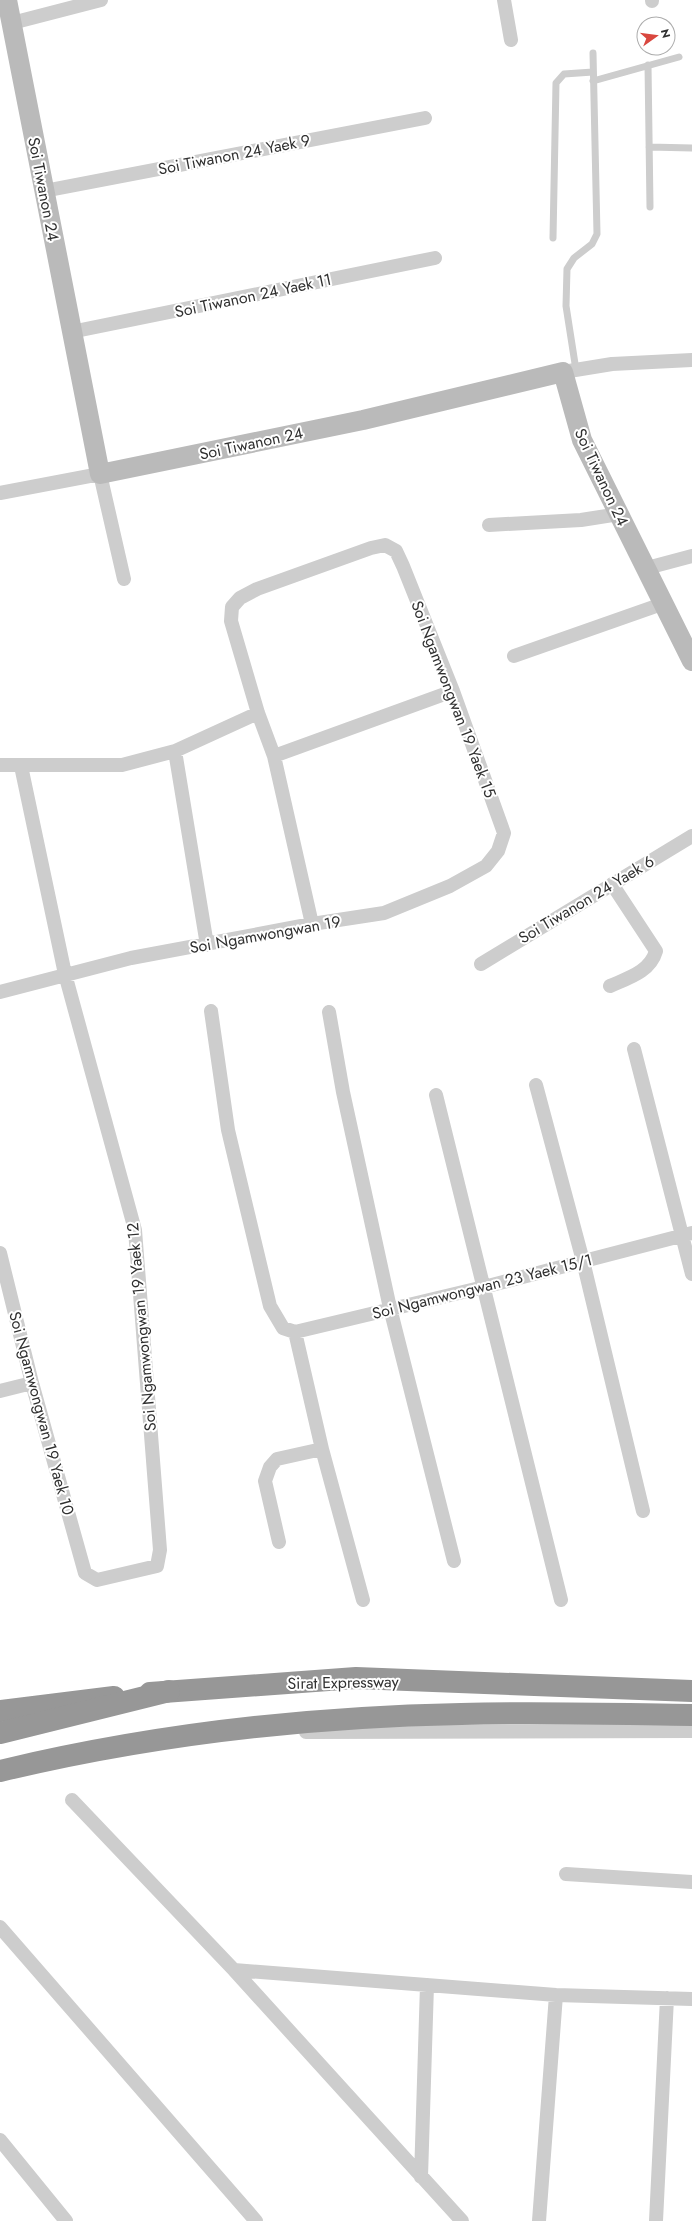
<svg xmlns="http://www.w3.org/2000/svg" width="692" height="2221" font-family="Jost,sans-serif">
<style>
.lines{fill:none;stroke-linecap:round;stroke-linejoin:round}
.lane{stroke:#cdcdcd;stroke-width:7}
.street{stroke:#cdcdcd;stroke-width:14}
.secondary{stroke:#bababa;stroke-width:20}
.highway{stroke:#979797;stroke-width:22}
.highway-bridge{stroke:#979797;stroke-width:22}
.labels{text-anchor:middle;stroke-width:4;stroke-linejoin:round;paint-order:stroke}
.street-label{font-size:16px;fill:#303030;stroke:#fff}
</style>
<rect width="100%" height="100%" fill="#fff"/>
<g class="lines">
<path class="lane" d="M 648,65 L 650,207
M 593,81 L 679,57
M 649,147 L 692,148
M 553,238 L 556,83 L 564,74 L 593,72
M 576,370 L 566,306 L 567,269 L 574,258 L 592,244 L 597,234 L 593,53"/>
<path class="street" d="M 504,0 L 511,40
M 652,0 L 652,1
M 12,23 L 101,0
M 44,191 L 425,118
M 71,332 L 435,258
M 563,372 L 612,364 L 692,360
M 0,493 L 100,474 L 124,579
M 489,525 L 581,520 L 619,514
M 647,568 L 692,556
M 514,656 L 662,604
M 175,751 L 207,945
M 274,756 L 453,691
M 0,765 L 122,765 L 175,751 L 258,713
M 481,964 L 692,836
M 610,986 C 628,978 650,972 656,951 L 612,884
M 0,992 L 131,958 L 312,924 L 384,913 L 450,886 L 486,866 L 498,851 L 504,833 L 453,691 L 403,566 L 396,551 L 385,545 L 371,548 L 257,589 L 240,598 L 232,607 L 231,621 L 258,713 L 274,756 L 312,924
M 211,1011 L 228,1130 L 270,1306 L 283,1328 L 295,1332 L 484,1287 L 692,1233
M 329,1012 L 343,1092 L 390,1308 L 454,1561
M 634,1049 L 692,1274
M 536,1085 L 583,1261 L 643,1511
M 436,1095 L 561,1600
M 0,1253 L 32,1383 L 85,1573 L 97,1580 L 157,1566 L 160,1550 L 135,1230 L 65,974 L 21,766
M 295,1332 L 322,1449 L 363,1600
M 0,1391 L 32,1383
M 279,1542 L 265,1481 L 270,1467 L 277,1459 L 322,1449
M 306,1732 L 692,1731
M 72,1800 L 234,1970 L 462,2221
M 566,1874 L 692,1882
M 0,1927 L 256,2221
M 234,1970 L 556,1995 L 692,1999
M 0,2140 L 66,2221
M 421,2177 L 427,1985
M 539,2221 L 556,1995
M 656,2221 L 667,1998"/>
<path class="secondary" d="M 7,0 L 100,474 L 363,420 L 563,372 L 582,440 L 692,661"/>
<path class="highway" d="M 150,1693 L 356,1678 L 692,1691
M 0,1711 L 114,1697"/>
<path class="highway-bridge" d="M 0,1733 L 169,1691
M 0,1771 C 150,1735 307,1717 461,1714 C 538,1712 615,1714 692,1715"/>
</g>
<g class="labels">
<g class="street-label">
<text transform="translate(234 154) rotate(-11)" y="6">Soi Tiwanon 24 Yaek 9</text>
<text transform="translate(44 189) rotate(79)" y="6">Soi Tiwanon 24</text>
<text transform="translate(253 295) rotate(-12)" y="6">Soi Tiwanon 24 Yaek 11</text>
<text transform="translate(251 443) rotate(-12)" y="6">Soi Tiwanon 24</text>
<text transform="translate(602 477) rotate(65)" y="6">Soi Tiwanon 24</text>
<text transform="translate(454 699) rotate(69)" y="6">Soi Ngamwongwan 19 Yaek 15</text>
<text transform="translate(586 899) rotate(-31)" y="6">Soi Tiwanon 24 Yaek 6</text>
<text transform="translate(265 934) rotate(-10)" y="6">Soi Ngamwongwan 19</text>
<text transform="translate(482 1286) rotate(-14)" y="6">Soi Ngamwongwan 23 Yaek 15/1</text>
<text transform="translate(141 1327) rotate(-95)" y="6">Soi Ngamwongwan 19 Yaek 12</text>
<text transform="translate(42 1413) rotate(75)" y="6">Soi Ngamwongwan 19 Yaek 10</text>
<text transform="translate(343 1682) rotate(-1)" y="6">Sirat Expressway</text>
</g>
</g>
<g transform="translate(656 36) rotate(76)"><circle r="19" fill="#ffffff" stroke="#acacac"/>
<path d="M0-3L7 15L0 10L-7 15Z" fill="#d9473f"/>
<text y="-6" font-size="11" font-weight="bold" text-anchor="middle" fill="#303030">N</text>
</g>
</svg>
